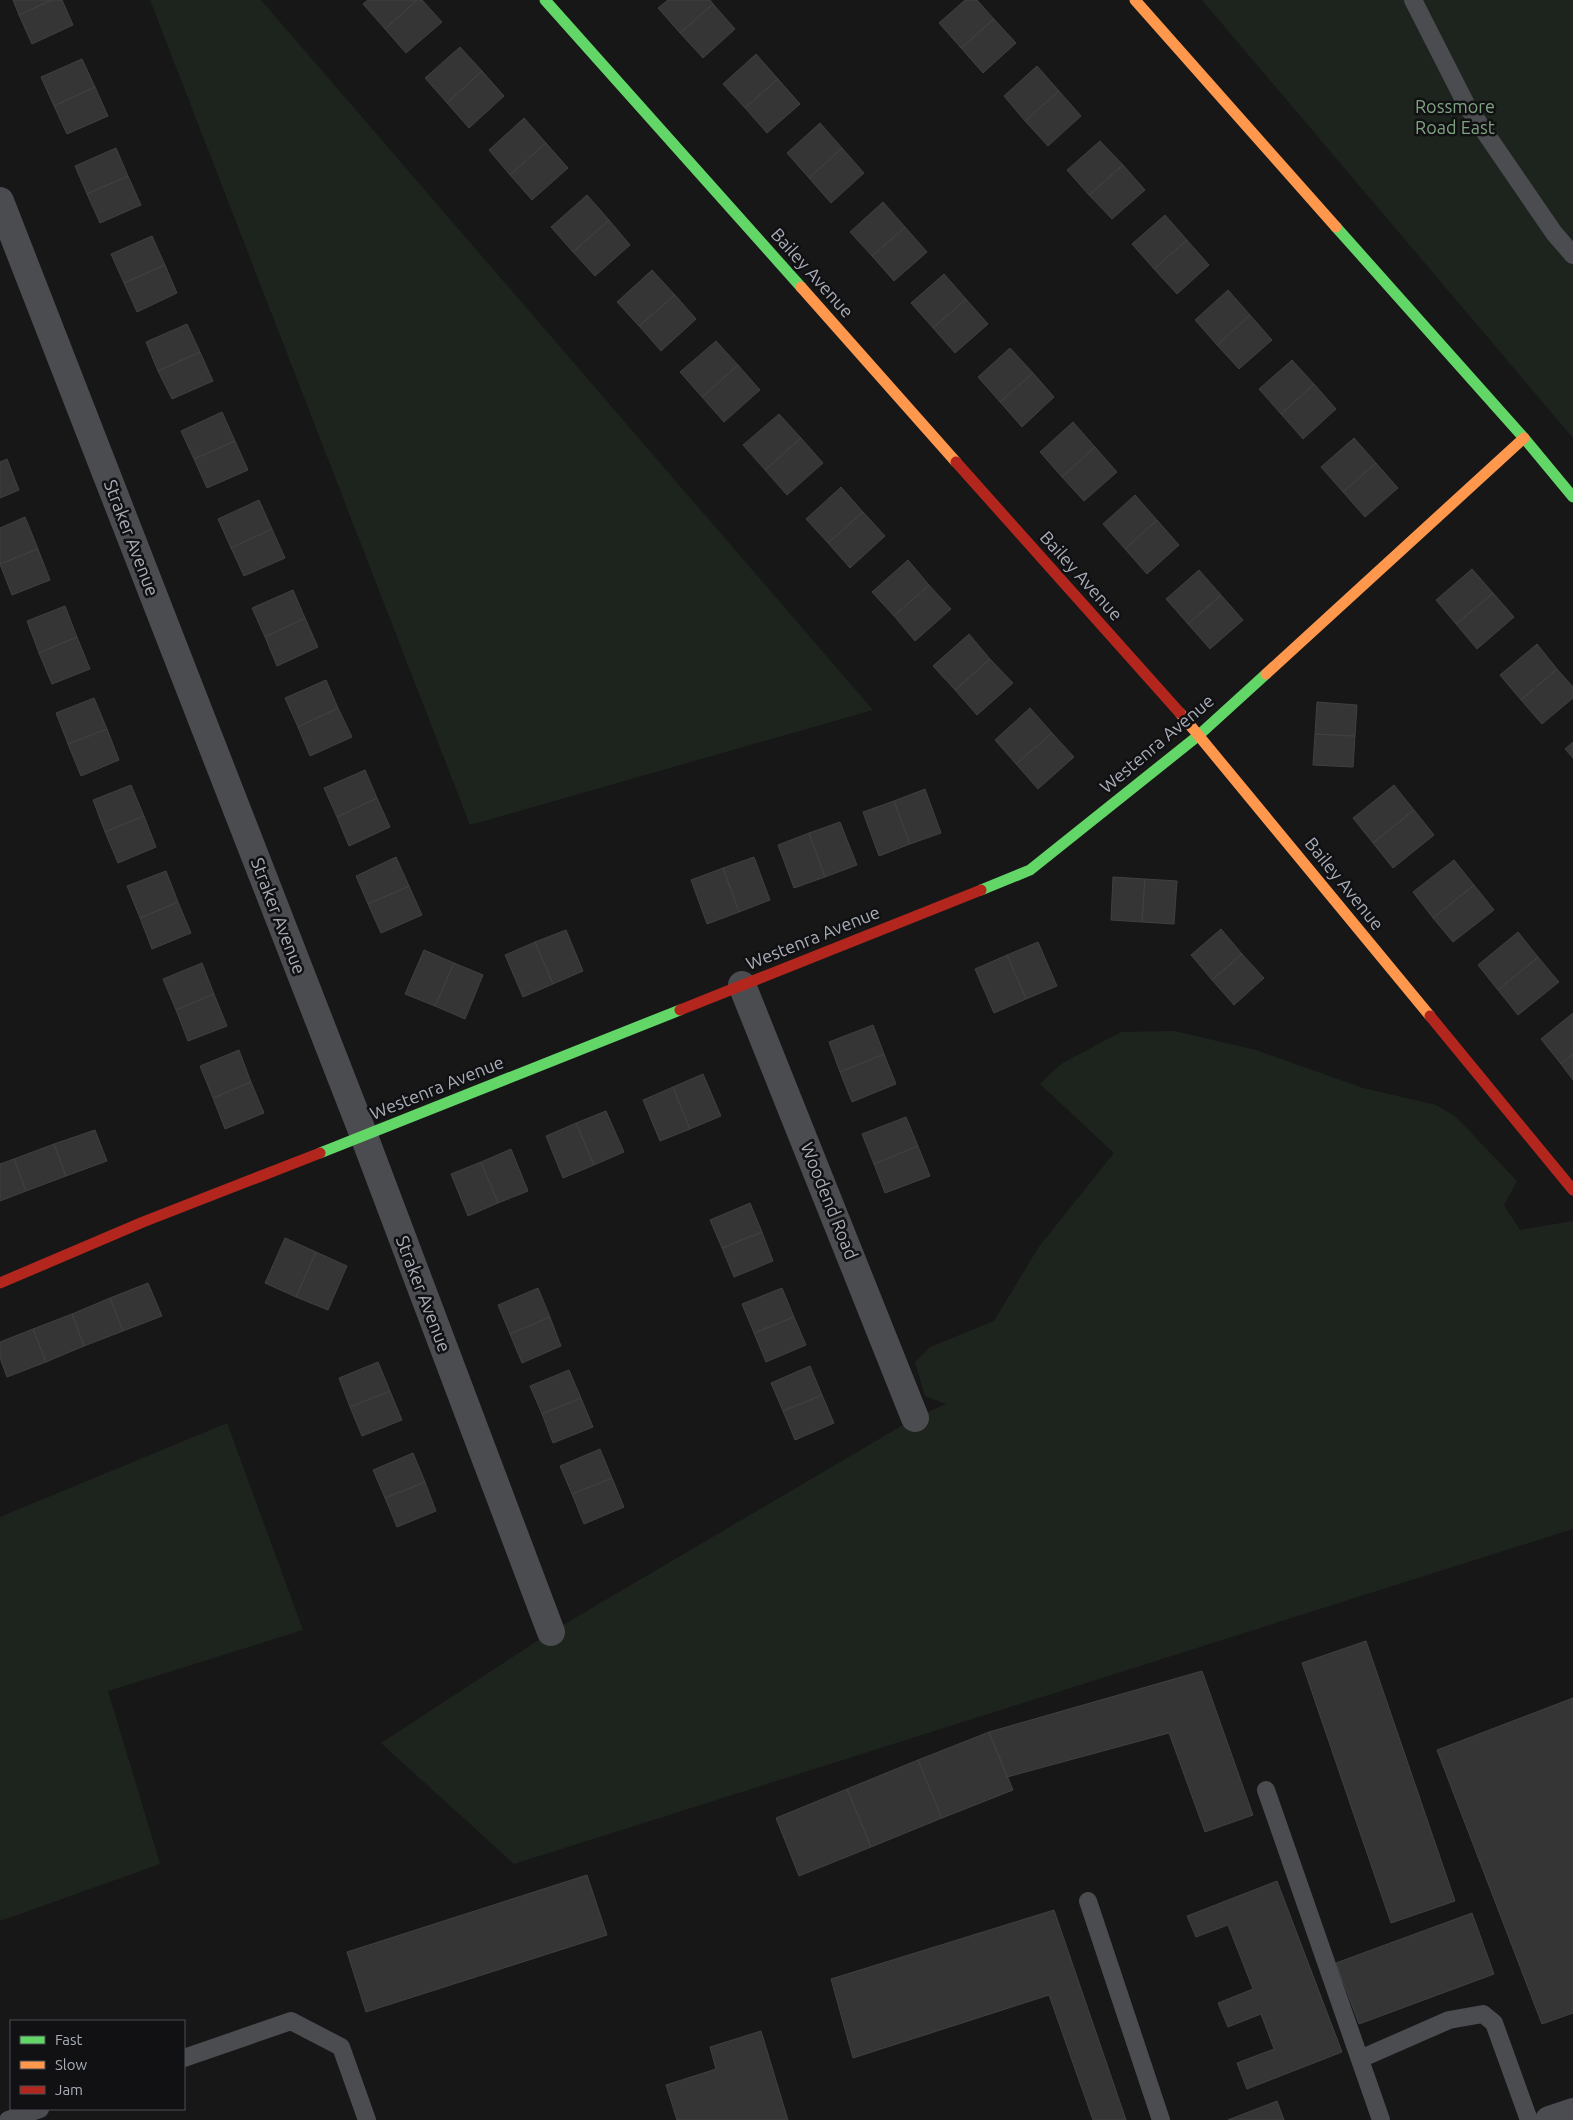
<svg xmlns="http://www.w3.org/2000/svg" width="1573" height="2120" font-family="Ubuntu,sans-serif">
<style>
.green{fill:#1d241e}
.building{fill:#353536;stroke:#3f4043}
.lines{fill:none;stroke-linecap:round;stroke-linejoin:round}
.lane{stroke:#4b4c50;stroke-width:18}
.street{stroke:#4b4c50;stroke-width:28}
.fast{stroke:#63d668;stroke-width:11}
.slow{stroke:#ff974d;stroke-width:11}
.jam{stroke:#b3261e;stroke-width:11}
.labels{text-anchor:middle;stroke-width:5;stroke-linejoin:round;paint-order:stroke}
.park-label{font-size:18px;fill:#7fa381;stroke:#111113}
.street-label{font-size:18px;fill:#a8adb8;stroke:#111113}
</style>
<rect width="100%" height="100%" fill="#171717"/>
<path class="green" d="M 150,0 L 261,0 L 873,710 L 470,825 Z
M 1202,0 L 1573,0 L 1573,438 Z
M 1174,1031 L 1256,1050 L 1363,1088 L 1436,1105 L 1456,1117 L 1517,1181 L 1504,1205 L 1520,1230 L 1573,1221 L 1573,1529 L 514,1864 L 381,1743 L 551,1632 L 915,1418 L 946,1404 L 925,1396 L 915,1362 L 930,1347 L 994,1321 L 1038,1248 L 1114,1153 L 1040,1084 L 1061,1064 L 1121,1032 Z
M 227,1423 L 303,1630 L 108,1691 L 160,1864 L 0,1921 L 0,1517 Z"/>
<path class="building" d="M 13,0 L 52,0 L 19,15 Z
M 52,0 L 62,0 L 73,25 L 32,44 L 19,15 Z
M 368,0 L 417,0 L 385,29 L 363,4 Z
M 417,0 L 422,0 L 442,22 L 406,53 L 385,29 Z
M 668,0 L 710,0 L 713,4 L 680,33 L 658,8 Z
M 965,0 L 977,0 L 994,19 L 961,48 L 939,23 Z
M 713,4 L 735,29 L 703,58 L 680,33 Z
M 994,19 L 1016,43 L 983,73 L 961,48 Z
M 460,47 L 482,71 L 447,103 L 425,78 Z
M 756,54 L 778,79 L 745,108 L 723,84 Z
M 82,59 L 95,87 L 54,106 L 41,77 Z
M 1037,66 L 1059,91 L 1025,121 L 1004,96 Z
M 482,71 L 504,96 L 469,128 L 447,103 Z
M 778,79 L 800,104 L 767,133 L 745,108 Z
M 95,87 L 108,116 L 67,134 L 54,106 Z
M 1059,91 L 1081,116 L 1048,146 L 1025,121 Z
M 524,118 L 546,143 L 510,175 L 489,150 Z
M 820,123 L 842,148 L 809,178 L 787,153 Z
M 1100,141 L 1123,165 L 1089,195 L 1067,170 Z
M 546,143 L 568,168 L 532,200 L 510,175 Z
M 116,148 L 128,176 L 87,194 L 75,166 Z
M 842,148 L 864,173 L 831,203 L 809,178 Z
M 1123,165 L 1145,190 L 1112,219 L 1089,195 Z
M 128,176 L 141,205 L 100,223 L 87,194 Z
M 587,195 L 609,220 L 573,252 L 551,227 Z
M 883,202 L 905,227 L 872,256 L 850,232 Z
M 1165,215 L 1187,240 L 1154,269 L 1132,244 Z
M 609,220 L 630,245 L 595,276 L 573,252 Z
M 905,227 L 927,252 L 894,281 L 872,256 Z
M 152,236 L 165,265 L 124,283 L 111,254 Z
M 1187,240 L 1209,265 L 1177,294 L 1154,269 Z
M 165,265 L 177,293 L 137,312 L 124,283 Z
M 652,270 L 675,295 L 639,326 L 617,302 Z
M 944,274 L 966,299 L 933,328 L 911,303 Z
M 1228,290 L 1250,315 L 1217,345 L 1195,320 Z
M 675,295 L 696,319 L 661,351 L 639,326 Z
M 966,299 L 988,324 L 955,353 L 933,328 Z
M 1250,315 L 1272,340 L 1239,369 L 1217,345 Z
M 187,324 L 200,352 L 158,371 L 146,342 Z
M 716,341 L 738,365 L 702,397 L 680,372 Z
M 1010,348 L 1033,373 L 1000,402 L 978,377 Z
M 200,352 L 213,381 L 172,399 L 158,371 Z
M 1292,360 L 1314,384 L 1281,414 L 1259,389 Z
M 738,365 L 760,390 L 724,422 L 702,397 Z
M 1033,373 L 1054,397 L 1022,427 L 1000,402 Z
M 1314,384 L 1336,409 L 1303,439 L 1281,414 Z
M 222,412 L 235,441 L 194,459 L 181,431 Z
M 779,414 L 801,438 L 765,470 L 743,445 Z
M 1073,422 L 1095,447 L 1062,477 L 1040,452 Z
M 801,438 L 823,463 L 787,495 L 765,470 Z
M 1354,438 L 1376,463 L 1343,492 L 1321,467 Z
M 235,441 L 248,470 L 207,488 L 194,459 Z
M 1095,447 L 1117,472 L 1084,501 L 1062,477 Z
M 7,459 L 19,490 L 0,498 L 0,462 Z
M 1376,463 L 1398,488 L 1365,517 L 1343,492 Z
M 841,487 L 863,512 L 828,543 L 806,519 Z
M 1135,495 L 1157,520 L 1125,549 L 1103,524 Z
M 259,500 L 272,529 L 231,548 L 218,519 Z
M 863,512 L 885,536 L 850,568 L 828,543 Z
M 25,517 L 38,549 L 0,564 L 0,528 Z
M 1157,520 L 1179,545 L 1147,574 L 1125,549 Z
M 272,529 L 285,558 L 244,576 L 231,548 Z
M 38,549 L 50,580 L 12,595 L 0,564 Z
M 908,560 L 929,585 L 894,616 L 872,592 Z
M 1472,569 L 1493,593 L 1456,624 L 1436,600 Z
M 1199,570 L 1221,595 L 1188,624 L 1166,599 Z
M 929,585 L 951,609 L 915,641 L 894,616 Z
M 293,590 L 305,618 L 265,637 L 252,608 Z
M 1493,593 L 1514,617 L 1477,649 L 1456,624 Z
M 1221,595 L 1243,620 L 1210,649 L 1188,624 Z
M 65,606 L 77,637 L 39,653 L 27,621 Z
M 305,618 L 318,647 L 277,666 L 265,637 Z
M 969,634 L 990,659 L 955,690 L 933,666 Z
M 77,637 L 90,669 L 52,684 L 39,653 Z
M 1537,644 L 1557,669 L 1521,700 L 1500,675 Z
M 990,659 L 1013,683 L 977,715 L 955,690 Z
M 1557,669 L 1573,687 L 1573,698 L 1542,724 L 1521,700 Z
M 326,680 L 338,708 L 298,727 L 285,698 Z
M 94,698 L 107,729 L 68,744 L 56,713 Z
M 1317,702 L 1357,705 L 1355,736 L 1315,734 Z
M 338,708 L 352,737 L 310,756 L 298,727 Z
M 1030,708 L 1052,733 L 1016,764 L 995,740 Z
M 107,729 L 119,760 L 81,776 L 68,744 Z
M 1052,733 L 1074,757 L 1038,789 L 1016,764 Z
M 1315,734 L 1355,736 L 1353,767 L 1313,765 Z
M 1573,742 L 1573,758 L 1565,749 Z
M 365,770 L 377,798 L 337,817 L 324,788 Z
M 131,785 L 144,816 L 105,832 L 93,800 Z
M 1394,785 L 1414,810 L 1373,843 L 1353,818 Z
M 925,789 L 941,833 L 910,844 L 894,801 Z
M 377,798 L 390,827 L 349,846 L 337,817 Z
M 894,801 L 910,844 L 879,856 L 863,812 Z
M 1414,810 L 1434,835 L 1393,868 L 1373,843 Z
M 144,816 L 156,847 L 118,863 L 105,832 Z
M 840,822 L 857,865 L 825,877 L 809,833 Z
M 809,833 L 825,877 L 794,888 L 778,845 Z
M 396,857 L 409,886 L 368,904 L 356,876 Z
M 754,857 L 770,900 L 739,912 L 723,868 Z
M 1454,860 L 1474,885 L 1433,918 L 1413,892 Z
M 723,868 L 739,912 L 707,924 L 691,880 Z
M 166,871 L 178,902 L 140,918 L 127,886 Z
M 1113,877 L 1145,879 L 1142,922 L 1111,920 Z
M 1145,879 L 1177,881 L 1174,924 L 1142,922 Z
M 1474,885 L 1494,910 L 1453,942 L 1433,918 Z
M 409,886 L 422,915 L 381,933 L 368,904 Z
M 178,902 L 191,933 L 152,949 L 140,918 Z
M 1221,929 L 1242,954 L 1212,980 L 1191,955 Z
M 566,930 L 583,971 L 553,984 L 535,942 Z
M 1518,932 L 1538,957 L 1498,990 L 1478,965 Z
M 535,942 L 553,984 L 523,997 L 505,955 Z
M 1038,942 L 1057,986 L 1026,999 L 1007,955 Z
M 424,950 L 454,963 L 435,1006 L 405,994 Z
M 1242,954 L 1264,978 L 1234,1005 L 1212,980 Z
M 1007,955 L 1026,999 L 994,1013 L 975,969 Z
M 1538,957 L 1559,982 L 1518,1015 L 1498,990 Z
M 202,963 L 214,994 L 176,1010 L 163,979 Z
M 454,963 L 483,975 L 465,1019 L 435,1006 Z
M 214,994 L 227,1026 L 188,1041 L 176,1010 Z
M 1573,1013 L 1573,1054 L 1561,1064 L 1541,1039 Z
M 873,1025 L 884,1054 L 840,1072 L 829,1042 Z
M 239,1050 L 251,1082 L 213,1098 L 200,1066 Z
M 884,1054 L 896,1084 L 852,1102 L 840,1072 Z
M 1573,1054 L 1573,1080 L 1561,1064 Z
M 703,1074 L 721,1116 L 690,1129 L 673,1087 Z
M 251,1082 L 264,1113 L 225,1129 L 213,1098 Z
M 673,1087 L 690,1129 L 660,1141 L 643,1100 Z
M 606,1111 L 624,1152 L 594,1165 L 576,1123 Z
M 906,1117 L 918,1146 L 874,1164 L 862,1134 Z
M 576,1123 L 594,1165 L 563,1178 L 546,1136 Z
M 95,1130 L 107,1161 L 66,1176 L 54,1144 Z
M 54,1144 L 66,1176 L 26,1191 L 14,1159 Z
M 918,1146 L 930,1176 L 885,1193 L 874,1164 Z
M 511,1149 L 528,1191 L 498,1203 L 481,1162 Z
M 14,1159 L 26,1191 L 0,1201 L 0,1164 Z
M 481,1162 L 498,1203 L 468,1216 L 451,1174 Z
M 750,1203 L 762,1232 L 722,1248 L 710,1220 Z
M 762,1232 L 773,1261 L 734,1277 L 722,1248 Z
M 285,1238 L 316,1252 L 296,1297 L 265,1283 Z
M 316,1252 L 347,1266 L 328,1310 L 296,1297 Z
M 148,1283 L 162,1316 L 123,1331 L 110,1298 Z
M 538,1288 L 550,1317 L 510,1334 L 498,1305 Z
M 782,1288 L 794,1317 L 754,1333 L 742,1304 Z
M 110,1298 L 123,1331 L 84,1346 L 72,1314 Z
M 72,1314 L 84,1346 L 46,1362 L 33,1329 Z
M 550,1317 L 561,1346 L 522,1363 L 510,1334 Z
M 794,1317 L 806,1345 L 766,1362 L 754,1333 Z
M 33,1329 L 46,1362 L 7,1377 L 0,1358 L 0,1342 Z
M 378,1362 L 390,1391 L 350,1407 L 339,1378 Z
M 810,1366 L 822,1395 L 783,1411 L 771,1383 Z
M 569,1370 L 581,1398 L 542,1414 L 530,1386 Z
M 390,1391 L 402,1420 L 362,1436 L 350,1407 Z
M 822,1395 L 834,1423 L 795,1440 L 783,1411 Z
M 581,1398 L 593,1427 L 553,1443 L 542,1414 Z
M 600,1449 L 612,1478 L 572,1494 L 560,1466 Z
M 413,1453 L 425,1482 L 385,1498 L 373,1470 Z
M 612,1478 L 624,1507 L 584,1524 L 572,1494 Z
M 425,1482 L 436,1511 L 397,1527 L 385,1498 Z
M 1366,1641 L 1455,1901 L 1391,1923 L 1302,1663 Z
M 1202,1671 L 1253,1815 L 1205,1832 L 1169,1733 L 1007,1777 L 989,1732 Z
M 1573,1698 L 1573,2013 L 1542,2024 L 1437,1750 Z
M 989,1732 L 1013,1790 L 942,1818 L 918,1760 Z
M 918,1760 L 942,1818 L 871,1847 L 847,1789 Z
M 847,1789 L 871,1847 L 799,1876 L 776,1818 Z
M 587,1875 L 607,1935 L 366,2012 L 347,1952 Z
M 1277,1881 L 1342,2052 L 1247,2089 L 1237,2063 L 1274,2049 L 1261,2014 L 1228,2027 L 1218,2003 L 1253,1989 L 1228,1925 L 1196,1937 L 1187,1916 Z
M 1054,1910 L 1126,2120 L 1093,2120 L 1049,1995 L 853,2058 L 831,1979 Z
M 1472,1913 L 1494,1974 L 1359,2024 L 1336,1963 Z
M 761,2031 L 788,2120 L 677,2120 L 666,2085 L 716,2069 L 710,2047 Z
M 1277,2101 L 1284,2120 L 1228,2120 Z"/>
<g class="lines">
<path class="lane" d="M 1413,0 L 1467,106 L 1554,233 L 1573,255
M 1266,1790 L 1381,2120
M 1088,1901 L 1161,2120
M 184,2058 L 291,2021 L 341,2047 L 367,2120
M 1360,2059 L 1449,2020 L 1483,2014 L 1494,2023 L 1529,2120
M 8,2120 L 40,2109"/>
<path class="street" d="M 0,201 L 364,1136 L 551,1632
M 742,985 L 915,1418
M 1549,2120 L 1573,2112"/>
<path class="fast" d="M 545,0 L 801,287
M 1336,227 L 1524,438 L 1573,497
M 981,890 L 1030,870 L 1199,735 L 1266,674
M 320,1153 L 680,1010"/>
<path class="slow" d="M 1135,0 L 1336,227
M 801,287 L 956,462
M 1266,674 L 1524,438
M 1180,713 L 1430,1016"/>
<path class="jam" d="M 956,462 L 1180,713
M 680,1010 L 981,890
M 1430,1016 L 1573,1190
M 0,1283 L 143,1222 L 320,1153"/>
</g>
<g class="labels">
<g class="park-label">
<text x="1455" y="113">Rossmore<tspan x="1455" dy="21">Road East</tspan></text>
</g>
<g class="street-label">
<text transform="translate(812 273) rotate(48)" y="6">Bailey Avenue</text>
<text transform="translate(131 538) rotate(69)" y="6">Straker Avenue</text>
<text transform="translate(1081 576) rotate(48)" y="6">Bailey Avenue</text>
<text transform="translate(1157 744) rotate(-40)" y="6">Westenra Avenue</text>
<text transform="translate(1344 884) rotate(51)" y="6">Bailey Avenue</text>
<text transform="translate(278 916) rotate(69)" y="6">Straker Avenue</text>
<text transform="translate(813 938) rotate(-22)" y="6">Westenra Avenue</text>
<text transform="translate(437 1088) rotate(-22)" y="6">Westenra Avenue</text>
<text transform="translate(829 1201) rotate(68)" y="6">Woodend Road</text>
<text transform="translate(423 1294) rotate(69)" y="6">Straker Avenue</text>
</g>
</g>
<rect x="10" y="2020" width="175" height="90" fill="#111113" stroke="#4d4f55"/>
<rect x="20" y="2036" width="25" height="8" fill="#63d668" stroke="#4d4f55"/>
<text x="55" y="2045" font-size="15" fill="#a8adb8">Fast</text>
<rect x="20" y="2061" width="25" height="8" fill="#ff974d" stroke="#4d4f55"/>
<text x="55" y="2070" font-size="15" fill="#a8adb8">Slow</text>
<rect x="20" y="2086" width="25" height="8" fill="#b3261e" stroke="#4d4f55"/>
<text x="55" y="2095" font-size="15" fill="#a8adb8">Jam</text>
</svg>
